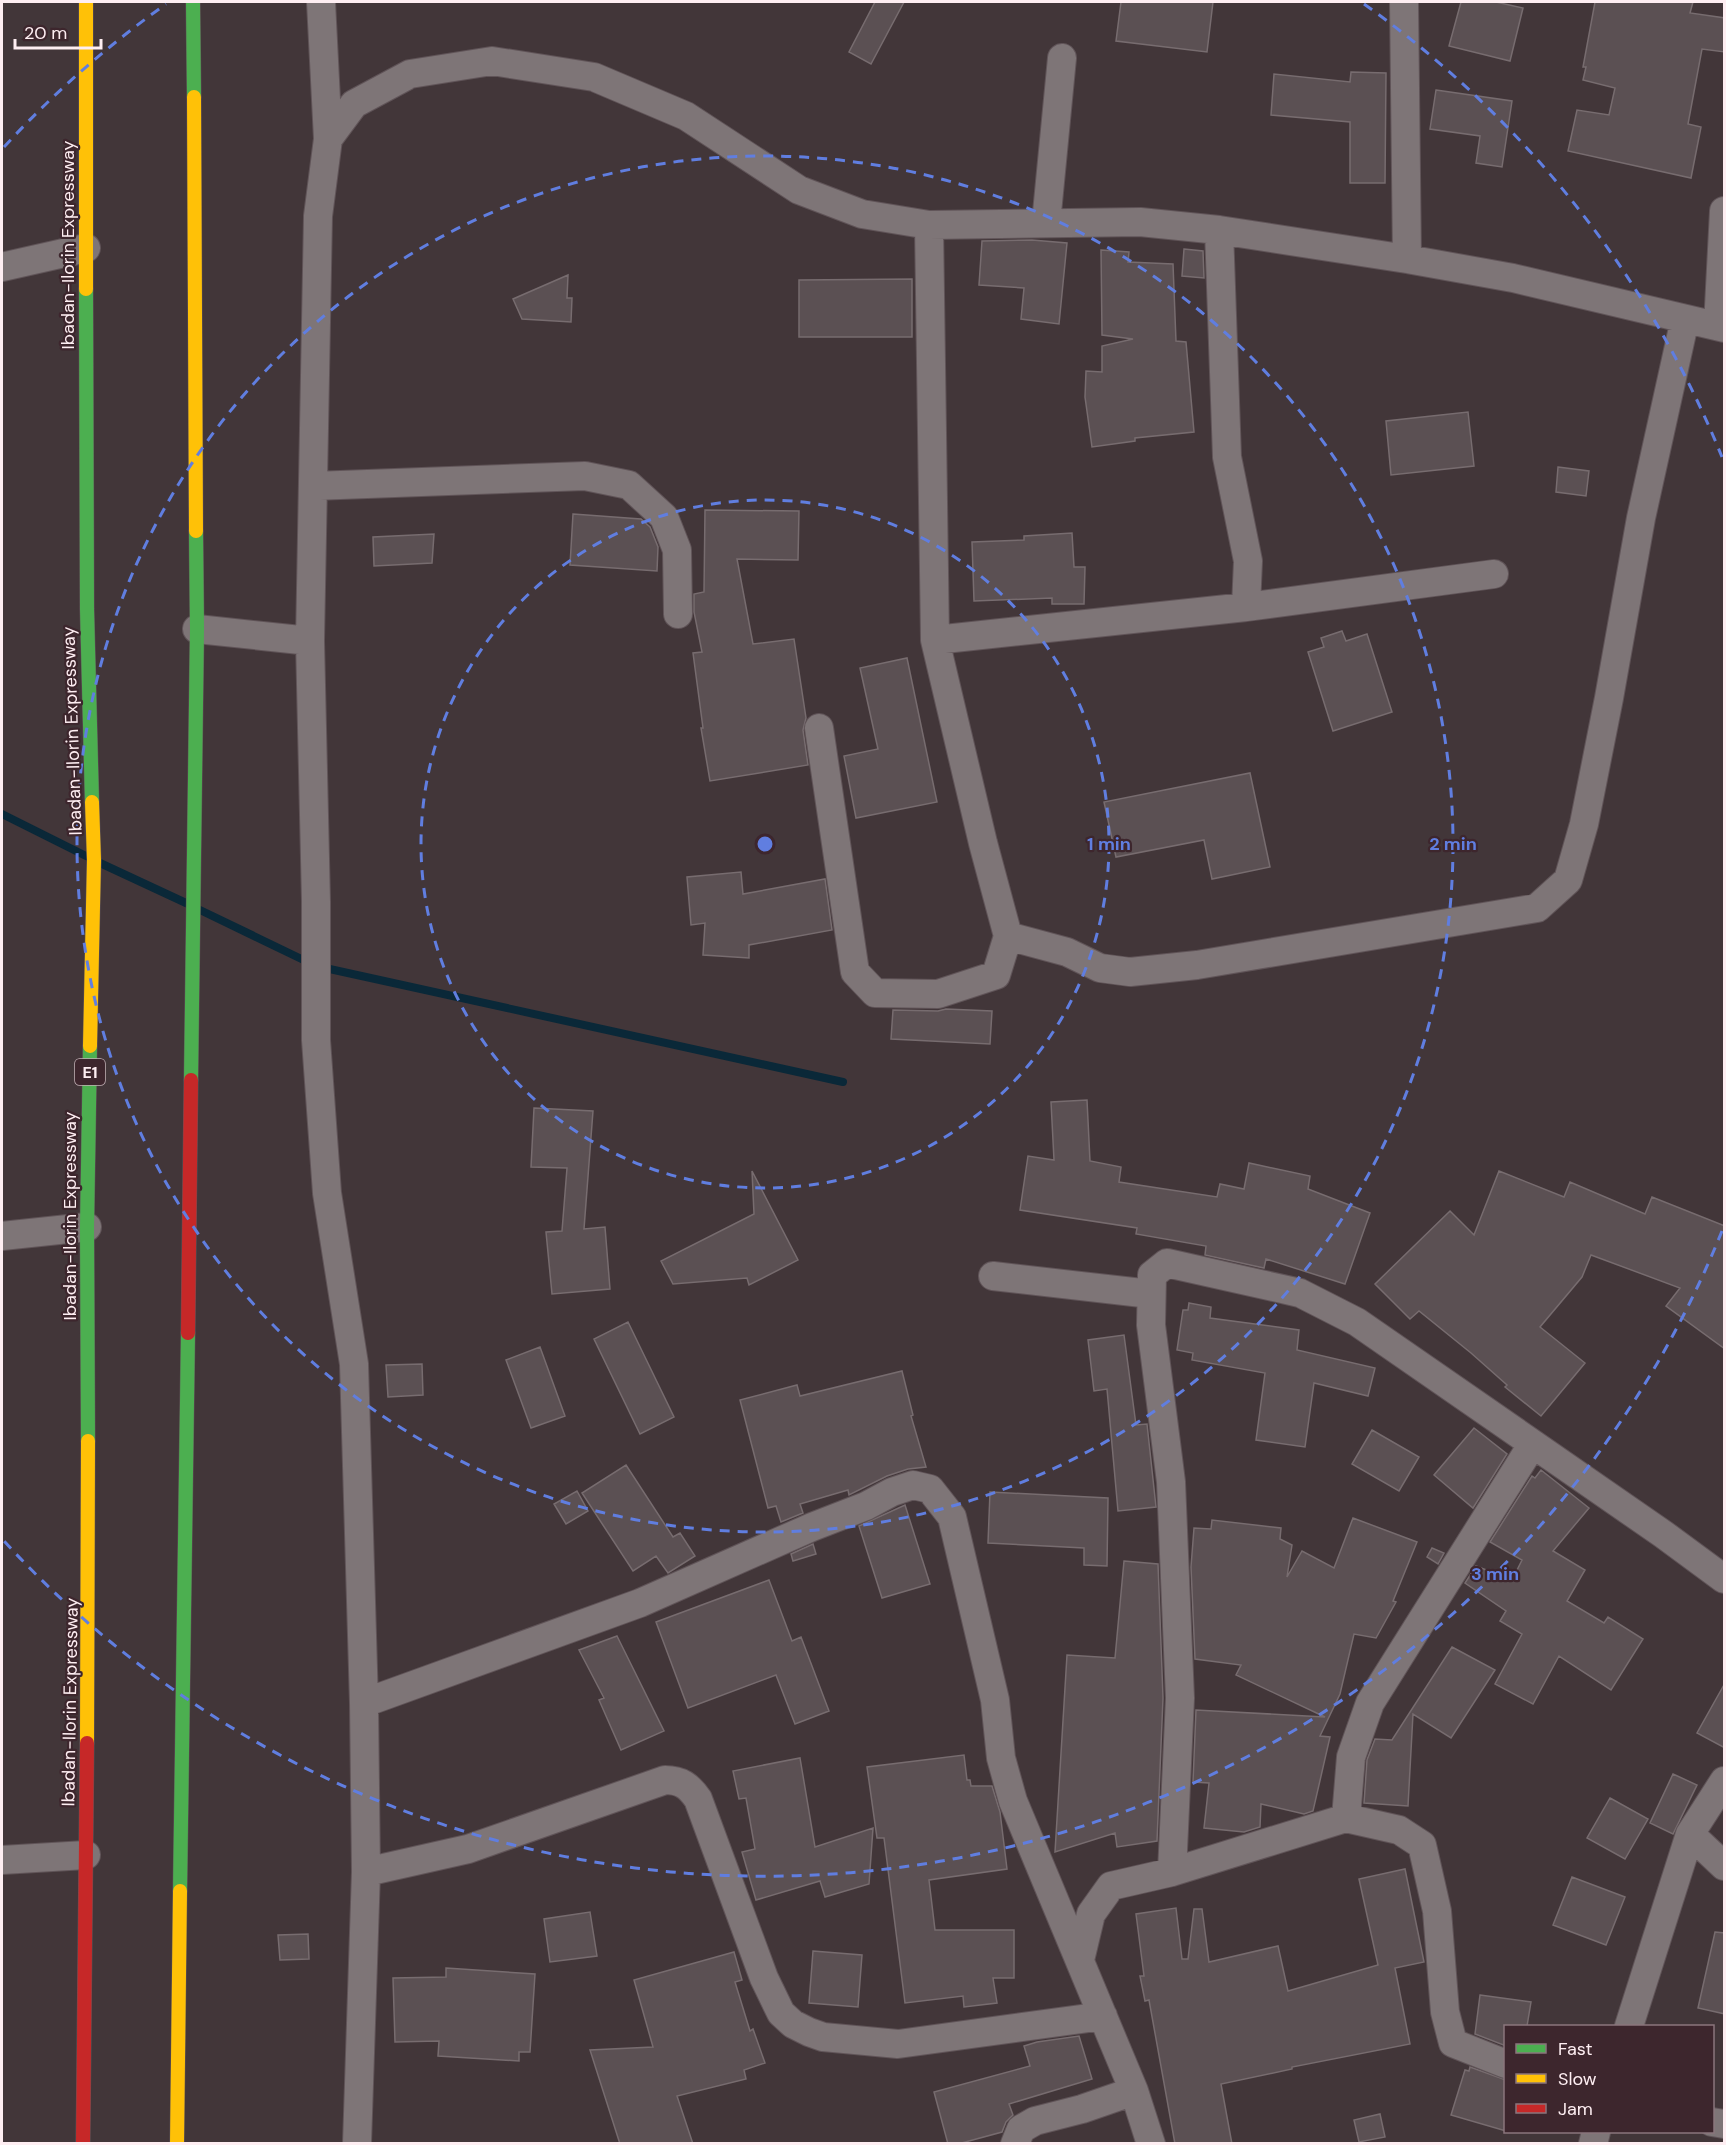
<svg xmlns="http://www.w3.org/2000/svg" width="1726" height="2145" font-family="'DM Sans',sans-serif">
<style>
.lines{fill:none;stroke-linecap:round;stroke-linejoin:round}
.stream{stroke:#0a2838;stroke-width:8}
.building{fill:#5b5053;stroke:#776c6f;stroke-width:1.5}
.street-casing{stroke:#605458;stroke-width:30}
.fast-casing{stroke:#605458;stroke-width:15}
.slow-casing{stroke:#605458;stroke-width:15}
.jam-casing{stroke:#605458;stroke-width:15}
.street{stroke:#7e7577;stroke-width:28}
.fast{stroke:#4caf50;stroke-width:14}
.slow{stroke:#ffc107;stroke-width:14}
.jam{stroke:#c62828;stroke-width:14}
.ring{fill:none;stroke:#607ee0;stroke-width:3;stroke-dasharray:10 8}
.labels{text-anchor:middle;stroke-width:4.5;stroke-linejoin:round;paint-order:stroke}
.shield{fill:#3d262d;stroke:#c4b2b7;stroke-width:1.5}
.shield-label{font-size:16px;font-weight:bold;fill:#feeef2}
.street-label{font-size:18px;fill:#feeef2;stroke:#3d262d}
.centre{fill:#607ee0;stroke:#3d262d;stroke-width:3}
.ring-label{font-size:18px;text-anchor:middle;font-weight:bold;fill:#607ee0;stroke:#3d262d;stroke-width:4.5;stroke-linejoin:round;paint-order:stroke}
</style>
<rect width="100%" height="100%" fill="#423639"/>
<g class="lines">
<path class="stream" d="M 2,814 L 86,856
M 100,863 L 186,903
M 200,910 L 316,966 L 843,1082"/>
</g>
<path class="building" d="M 875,2 L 904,2 L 871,64 L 849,52 Z
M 1121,2 L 1213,2 L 1207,52 L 1116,41 Z
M 1461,2 L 1496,2 L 1523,8 L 1510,61 L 1449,46 Z
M 1595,2 L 1693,2 L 1690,13 L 1725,18 L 1725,52 L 1702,49 L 1688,124 L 1701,127 L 1691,178 L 1568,151 L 1577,110 L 1609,115 L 1615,88 L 1583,80 L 1586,67 L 1583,67 Z
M 1351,72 L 1386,73 L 1385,183 L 1350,183 L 1350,122 L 1271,115 L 1274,74 L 1350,82 Z
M 1436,90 L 1512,101 L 1502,167 L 1476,163 L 1480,136 L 1430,129 Z
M 1032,240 L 1067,243 L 1059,324 L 1021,319 L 1024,288 L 979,285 L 982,241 Z
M 1184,249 L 1203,251 L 1204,278 L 1182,276 Z
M 1101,250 L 1129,252 L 1128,262 L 1173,264 L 1176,341 L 1186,342 L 1194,432 L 1135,438 L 1135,441 L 1092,447 L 1085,397 L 1086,371 L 1102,372 L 1102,346 L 1133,339 L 1102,335 Z
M 568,275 L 567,298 L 572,298 L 571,322 L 522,319 L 513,299 Z
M 912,279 L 912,337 L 799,337 L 799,280 Z
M 1468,412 L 1474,466 L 1391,475 L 1386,421 Z
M 1558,467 L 1589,471 L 1586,496 L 1556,492 Z
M 705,510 L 799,511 L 798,560 L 737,559 L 753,644 L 794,639 L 806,718 L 803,730 L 808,765 L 710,781 L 701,728 L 703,728 L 693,653 L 702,652 L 694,612 L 694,594 L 704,592 Z
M 573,514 L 641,519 L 650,527 L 658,547 L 657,571 L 570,565 Z
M 1072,533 L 1074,567 L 1085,567 L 1084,604 L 1052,604 L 1052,598 L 974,601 L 972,542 L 1024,540 L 1024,536 Z
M 434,534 L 432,563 L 374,566 L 373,537 Z
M 1342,631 L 1346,641 L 1367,634 L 1392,712 L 1333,731 L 1308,652 L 1324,647 L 1321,638 Z
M 907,658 L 937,802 L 856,818 L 844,756 L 878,749 L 860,668 Z
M 1250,773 L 1270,867 L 1212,879 L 1204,840 L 1116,857 L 1104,802 Z
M 741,872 L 743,894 L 825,879 L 832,930 L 749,945 L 749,958 L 703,955 L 705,923 L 691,925 L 687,877 Z
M 946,1009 L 992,1011 L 990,1044 L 891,1039 L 893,1010 L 938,1011 Z
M 1087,1100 L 1090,1161 L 1121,1167 L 1119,1182 L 1217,1197 L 1220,1184 L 1244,1189 L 1249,1163 L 1310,1176 L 1308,1189 L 1370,1213 L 1345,1284 L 1266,1259 L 1264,1268 L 1205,1255 L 1206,1246 L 1136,1234 L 1137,1228 L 1020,1210 L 1028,1156 L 1054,1160 L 1051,1102 Z
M 534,1108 L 593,1111 L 584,1229 L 605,1227 L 610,1289 L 552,1294 L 546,1232 L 562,1231 L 567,1168 L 531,1167 Z
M 752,1171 L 798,1260 L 749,1285 L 747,1278 L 673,1284 L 661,1261 L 754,1214 Z
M 1499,1171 L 1564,1197 L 1570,1182 L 1645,1214 L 1652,1197 L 1725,1226 L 1725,1349 L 1666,1306 L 1680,1288 L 1591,1255 L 1582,1277 L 1540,1327 L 1585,1363 L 1541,1416 L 1505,1387 L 1507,1385 L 1471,1353 L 1419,1311 L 1410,1319 L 1375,1284 L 1450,1211 L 1474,1235 Z
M 1189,1303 L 1211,1307 L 1210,1318 L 1299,1330 L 1297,1350 L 1375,1368 L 1368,1396 L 1314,1383 L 1305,1447 L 1256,1440 L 1265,1373 L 1192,1360 L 1193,1353 L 1177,1350 L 1183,1310 L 1188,1310 Z
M 628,1322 L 674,1417 L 640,1434 L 594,1339 Z
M 1124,1335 L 1136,1425 L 1147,1424 L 1156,1507 L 1118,1511 L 1107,1389 L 1094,1391 L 1088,1340 Z
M 540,1347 L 565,1416 L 531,1428 L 506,1360 Z
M 422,1364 L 423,1395 L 388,1397 L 386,1365 Z
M 902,1371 L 913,1415 L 911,1416 L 926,1467 L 908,1469 L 887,1476 L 849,1495 L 848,1490 L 800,1504 L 803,1513 L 781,1522 L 776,1506 L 768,1508 L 740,1400 L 797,1385 L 800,1396 Z
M 1474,1428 L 1507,1454 L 1473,1508 L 1434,1475 Z
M 1372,1430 L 1419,1457 L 1399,1491 L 1352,1464 Z
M 626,1465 L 673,1537 L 680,1533 L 695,1556 L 668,1573 L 656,1556 L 633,1571 L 582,1493 Z
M 1541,1470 L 1589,1508 L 1553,1551 L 1585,1570 L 1567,1601 L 1604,1623 L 1608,1617 L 1643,1639 L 1611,1690 L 1559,1656 L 1533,1704 L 1495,1684 L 1522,1634 L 1500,1621 L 1506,1611 L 1465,1583 L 1476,1566 L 1512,1580 L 1522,1560 L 1490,1542 L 1532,1476 L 1535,1478 Z
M 577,1491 L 588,1511 L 566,1524 L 554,1504 Z
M 990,1492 L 1108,1498 L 1107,1566 L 1084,1565 L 1084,1548 L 988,1543 Z
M 905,1505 L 930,1584 L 882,1598 L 859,1526 Z
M 1353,1518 L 1417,1542 L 1393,1601 L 1396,1602 L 1376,1638 L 1354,1634 L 1340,1694 L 1320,1736 L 1330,1737 L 1313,1811 L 1304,1814 L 1261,1804 L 1260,1827 L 1244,1832 L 1204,1828 L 1209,1783 L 1193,1782 L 1196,1710 L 1325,1717 L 1236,1675 L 1241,1665 L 1195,1659 L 1191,1567 L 1194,1528 L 1211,1529 L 1212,1520 L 1281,1528 L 1280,1539 L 1292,1545 L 1287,1577 L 1302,1551 L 1334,1568 Z
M 813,1544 L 816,1554 L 793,1561 L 791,1554 Z
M 1432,1548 L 1444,1553 L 1438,1564 L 1427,1557 Z
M 1124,1561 L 1158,1564 L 1163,1698 L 1157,1841 L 1117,1847 L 1115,1833 L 1055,1852 L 1067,1655 L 1115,1658 Z
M 769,1580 L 792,1641 L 801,1637 L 829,1711 L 795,1724 L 776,1675 L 688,1708 L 656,1622 Z
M 617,1636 L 664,1731 L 621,1750 L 599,1700 L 604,1698 L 579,1650 Z
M 1452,1647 L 1495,1670 L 1451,1738 L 1413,1714 L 1408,1806 L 1364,1803 L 1367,1760 L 1375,1739 L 1392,1740 Z
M 1725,1683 L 1725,1748 L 1697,1733 Z
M 964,1755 L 967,1780 L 970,1780 L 971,1786 L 992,1786 L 1000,1812 L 1007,1869 L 929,1880 L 935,1930 L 1014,1930 L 1014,1978 L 993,1978 L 997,2003 L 964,2007 L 963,1996 L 905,2003 L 884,1838 L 877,1838 L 867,1767 Z
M 800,1758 L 815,1847 L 873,1828 L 869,1884 L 825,1897 L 820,1881 L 756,1900 L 742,1852 L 755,1849 L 746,1798 L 739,1799 L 733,1771 Z
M 1673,1774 L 1697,1785 L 1673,1834 L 1650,1823 Z
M 1610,1798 L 1648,1819 L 1625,1859 L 1587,1838 Z
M 1405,1869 L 1424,1962 L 1395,1968 L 1410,2044 L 1292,2067 L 1292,2069 L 1221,2084 L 1232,2144 L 1175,2144 L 1149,2000 L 1145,2001 L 1140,1976 L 1144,1976 L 1136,1914 L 1176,1908 L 1182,1959 L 1188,1959 L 1194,1909 L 1202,1909 L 1209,1962 L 1278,1946 L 1288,1991 L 1378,1965 L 1359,1879 Z
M 1572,1877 L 1625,1897 L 1606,1945 L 1553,1925 Z
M 590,1912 L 597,1956 L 550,1962 L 544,1919 Z
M 1715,1932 L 1725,1933 L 1725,2014 L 1698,2008 Z
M 308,1934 L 309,1959 L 280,1960 L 278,1935 Z
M 813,1951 L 862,1955 L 858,2007 L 809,2003 Z
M 734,1952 L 742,1980 L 735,1982 L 750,2031 L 753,2029 L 765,2063 L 744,2070 L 746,2079 L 677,2096 L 693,2144 L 620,2144 L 590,2050 L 653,2047 L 634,1980 Z
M 446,1968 L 535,1974 L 530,2052 L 519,2052 L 519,2061 L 438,2056 L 439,2041 L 395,2042 L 393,1978 L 446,1977 Z
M 1480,1995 L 1531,2002 L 1527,2026 L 1506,2026 L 1506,2046 L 1475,2034 Z
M 1079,2036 L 1092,2079 L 1009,2104 L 1013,2115 L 1006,2122 L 1002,2132 L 958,2144 L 948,2144 L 934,2092 L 1030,2066 L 1024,2046 L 1037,2042 Z
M 1470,2067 L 1506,2080 L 1506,2131 L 1451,2115 L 1465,2070 L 1469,2071 Z
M 1380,2114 L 1385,2137 L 1359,2142 L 1354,2120 Z"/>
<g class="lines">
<g class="street-casing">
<path id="street" d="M 321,2 L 328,139 L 318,216 L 310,641 L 316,902 L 316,1040 L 327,1193 L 354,1364 L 364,1703 L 366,1872 L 357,2144
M 1404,2 L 1407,259
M 328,139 L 354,104 L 410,74 L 492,61 L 594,77 L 686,116 L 799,190 L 862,214 L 929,225 L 1140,222 L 1219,230 L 1407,259 L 1513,278 L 1724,328
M 1046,223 L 1062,58
M 1219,230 L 1227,457 L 1248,561 L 1246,607
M 2,267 L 86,248
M 1718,326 L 1724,211
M 313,486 L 585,476 L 629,485 L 664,517 L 677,550 L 678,614
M 197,629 L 310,641
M 935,640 L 1246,607 L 1494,574
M 819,728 L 855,972 L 875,993 L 938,994 L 996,975 L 1008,936 L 983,843 L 935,640 L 929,225
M 1008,936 L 1067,952 L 1100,968 L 1130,972 L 1197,965 L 1537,908 L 1568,880 L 1584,824 L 1609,698 L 1641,518 L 1685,319
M 2,1236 L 87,1227
M 993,1276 L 1151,1294
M 364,1703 L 640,1603 L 812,1527 L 866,1506 L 892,1492 L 913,1485 L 930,1489 L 952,1517 L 995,1700 L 1001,1758 L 1013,1801 L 1134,2091 L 1151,2144
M 1346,1818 L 1351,1757 L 1370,1703 L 1532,1445
M 1690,1834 L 1724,1866
M 2,1860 L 86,1855
M 366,1872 L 468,1849 L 665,1780 C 681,1780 689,1786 698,1799 L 764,1978 L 781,2013 L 793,2024 L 809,2032 L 823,2037 L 898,2044 L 1103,2016
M 1172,1872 L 1180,1698 L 1171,1482 L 1151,1325 L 1152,1275 L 1167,1263 L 1300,1293 L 1357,1322 L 1663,1534 L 1724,1579
M 1080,1960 L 1091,1914 L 1111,1886 L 1172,1872 L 1346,1818 L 1399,1830 L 1422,1845 L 1437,1911 L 1445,2012 L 1453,2043 L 1506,2064
M 1629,2026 L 1690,1834 L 1724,1781
M 1712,2122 L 1724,2124
M 1015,2144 L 1021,2129 L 1035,2121 L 1082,2109 L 1134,2091
M 1593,2144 L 1596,2132"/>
</g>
<g class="fast-casing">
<path id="fast" d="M 193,2 L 194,97
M 86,289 L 87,609 L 92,802
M 191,1080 L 197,629 L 196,531
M 88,1441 L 87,1227 L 90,1046
M 180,1891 L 188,1333"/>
</g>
<g class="slow-casing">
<path id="slow" d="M 86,2 L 86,289
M 194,97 L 196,531
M 90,1046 L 94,860 L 92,802
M 87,1743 L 88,1441
M 177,2144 L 180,1891"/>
</g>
<g class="jam-casing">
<path id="jam" d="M 188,1333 L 191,1080
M 83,2144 L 87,1743"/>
</g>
<use href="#street" class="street"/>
<use href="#fast" class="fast"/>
<use href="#slow" class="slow"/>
<use href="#jam" class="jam"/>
</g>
<g class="ring">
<circle cx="765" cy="844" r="344"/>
<circle cx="765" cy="844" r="688"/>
<path d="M1722 1231A1032 1032 0 0 1 4 1541M4 147A1032 1032 0 0 1 166 4M1364 4A1032 1032 0 0 1 1722 457"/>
</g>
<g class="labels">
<rect class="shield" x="75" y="1059" width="30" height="26" rx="4.5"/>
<g class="shield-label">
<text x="90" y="1078">E1</text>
</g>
<g class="street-label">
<text transform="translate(68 245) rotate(-90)" y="6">Ibadan-Ilorin Expressway</text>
<text transform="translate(72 731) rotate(-92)" y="6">Ibadan-Ilorin Expressway</text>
<text transform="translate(70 1216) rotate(-90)" y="6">Ibadan-Ilorin Expressway</text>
<text transform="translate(70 1702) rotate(-89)" y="6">Ibadan-Ilorin Expressway</text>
</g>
</g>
<circle cx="765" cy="844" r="9" class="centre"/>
<g class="ring-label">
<text x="1109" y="850">1 min</text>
<text x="1453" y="850">2 min</text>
<text x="1495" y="1580">3 min</text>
</g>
<rect width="1726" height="2145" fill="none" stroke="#feeef2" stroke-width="6"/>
<rect x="1504" y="2025" width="210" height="108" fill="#3d262d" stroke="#8a767c" stroke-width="1.5"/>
<rect x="1516" y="2044" width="30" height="9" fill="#4caf50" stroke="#8a767c" stroke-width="1.5"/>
<text x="1558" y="2055" font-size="18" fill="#feeef2">Fast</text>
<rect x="1516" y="2074" width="30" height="9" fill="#ffc107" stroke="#8a767c" stroke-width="1.5"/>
<text x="1558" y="2085" font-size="18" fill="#feeef2">Slow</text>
<rect x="1516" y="2104" width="30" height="9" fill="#c62828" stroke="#8a767c" stroke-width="1.5"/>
<text x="1558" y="2115" font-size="18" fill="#feeef2">Jam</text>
<path d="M15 39v9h86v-9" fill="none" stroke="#feeef2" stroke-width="3"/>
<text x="24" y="39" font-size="18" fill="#feeef2" stroke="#3d262d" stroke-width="4.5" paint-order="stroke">20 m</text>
</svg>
